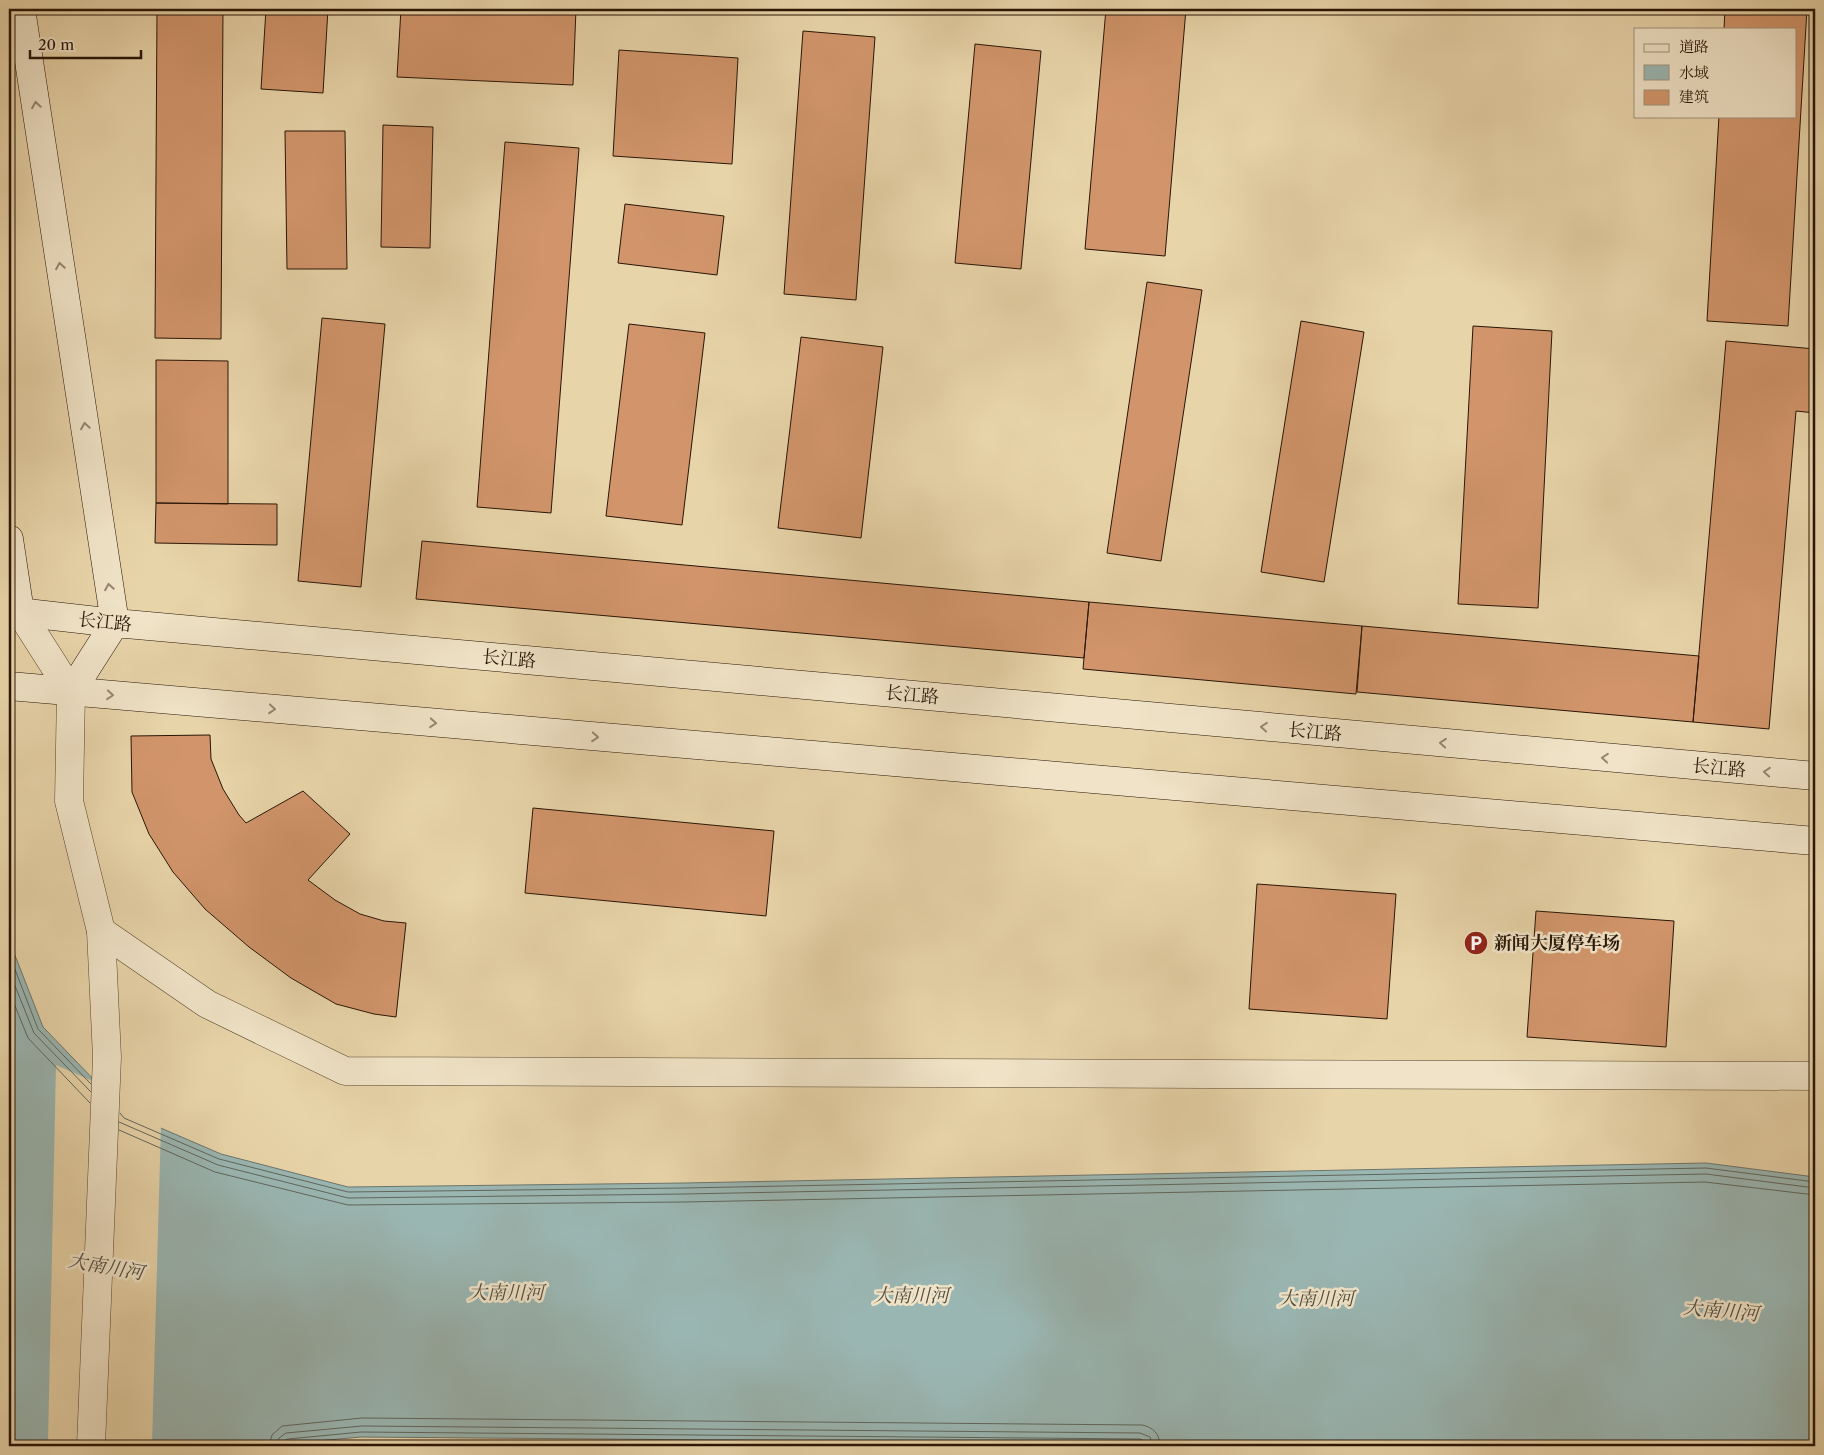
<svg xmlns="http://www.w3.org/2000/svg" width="1824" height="1455" font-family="'Libre Caslon Text','Noto Serif SC',serif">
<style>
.water{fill:#9ab6b2;stroke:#6c766d}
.pier{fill:#e8d4a9}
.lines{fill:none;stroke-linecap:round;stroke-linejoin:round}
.shore{stroke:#61665c;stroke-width:1}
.building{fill:#d2956b;stroke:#281506}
.minor-casing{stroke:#58452f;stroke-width:29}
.tertiary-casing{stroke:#58452f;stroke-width:29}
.secondary-casing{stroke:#281506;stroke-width:29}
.path{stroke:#281506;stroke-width:3;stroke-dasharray:1 2.5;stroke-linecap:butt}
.minor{stroke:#f0e3c7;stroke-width:28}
.tertiary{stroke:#f0e3c7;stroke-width:28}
.secondary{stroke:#f0e3c7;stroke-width:28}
.oneway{stroke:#968670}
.labels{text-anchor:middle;stroke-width:5;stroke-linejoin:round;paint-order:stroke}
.street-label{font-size:18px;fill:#281506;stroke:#f0e3c7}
.poi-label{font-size:18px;font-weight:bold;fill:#281506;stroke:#f0e3c7;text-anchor:start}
.water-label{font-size:19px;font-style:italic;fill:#504d42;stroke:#f0e3c7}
</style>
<rect width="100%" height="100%" fill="#e8d4a9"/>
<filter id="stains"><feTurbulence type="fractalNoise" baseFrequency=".004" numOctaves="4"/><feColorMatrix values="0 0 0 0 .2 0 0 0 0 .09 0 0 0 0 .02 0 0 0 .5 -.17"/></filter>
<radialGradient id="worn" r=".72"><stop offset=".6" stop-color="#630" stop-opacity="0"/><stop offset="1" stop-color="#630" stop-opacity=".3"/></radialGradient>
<path class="water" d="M 9,940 L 43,1027 L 126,1113 L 221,1154 L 348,1187 L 684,1183 L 1706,1163 L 1815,1177 L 1815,1446 L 1438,1446 L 361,1437 L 262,1446 L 9,1446 Z"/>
<path class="pier" d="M 56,1065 L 104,1086 L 128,1111 L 161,1125 L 152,1444 L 48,1443 Z"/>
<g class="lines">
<path class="shore" d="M 9,954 L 38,1029 L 91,1084
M 9,971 L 34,1033 L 91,1092
M 9,991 L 28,1038 L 90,1103
M 120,1113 L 124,1118 L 219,1159 L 348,1192 L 684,1188 L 1706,1168 L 1815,1182
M 119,1122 L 218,1165 L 348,1198 L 684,1194 L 1706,1174 L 1815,1188
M 119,1130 L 215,1172 L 348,1205 L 684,1202 L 1705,1182 L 1815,1195
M 269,1446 L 272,1435 L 282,1426 L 362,1418 L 1142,1425 C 1153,1427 1160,1434 1160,1446
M 276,1446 L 279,1438 L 286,1433 L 362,1426 L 1140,1433 L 1150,1437 L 1153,1446
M 283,1446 L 284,1441 L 288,1439 L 361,1432 L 1140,1439 L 1145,1441 L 1147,1446"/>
</g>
<path class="building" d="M 157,9 L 223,9 L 221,339 L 155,338 Z
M 266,9 L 328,9 L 323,93 L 261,89 Z
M 401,9 L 576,9 L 573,85 L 397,77 Z
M 1106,9 L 1186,9 L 1165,256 L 1085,249 Z
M 1725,9 L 1807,9 L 1788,326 L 1707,321 L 1719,116 L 1795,116 L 1795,29 L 1724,29 Z
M 803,31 L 875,37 L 856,300 L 784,294 Z
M 975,44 L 1041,51 L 1021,269 L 955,263 Z
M 619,50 L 738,58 L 732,164 L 613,156 Z
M 383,125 L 433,127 L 430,248 L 381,247 Z
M 285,131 L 345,131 L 347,269 L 287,269 Z
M 505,142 L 579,148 L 551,513 L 477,507 Z
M 625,204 L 724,216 L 717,275 L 618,263 Z
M 1147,282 L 1202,290 L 1161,561 L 1107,553 Z
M 322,318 L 385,324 L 361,587 L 298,581 Z
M 1301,321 L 1364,332 L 1324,582 L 1261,572 Z
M 629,324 L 705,333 L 682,525 L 606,516 Z
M 1473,326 L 1552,331 L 1538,608 L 1458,604 Z
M 801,337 L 883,347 L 861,538 L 778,528 Z
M 1726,341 L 1815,349 L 1815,413 L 1796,411 L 1769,729 L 1693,722 Z
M 156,360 L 228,361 L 228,504 L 156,503 Z
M 156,503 L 277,504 L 277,545 L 155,543 Z
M 422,541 L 1089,602 L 1084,658 L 416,599 Z
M 1089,602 L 1362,626 L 1356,694 L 1083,669 Z
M 1362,626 L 1699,656 L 1693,722 L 1357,692 Z
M 210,735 L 211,759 L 223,789 L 239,815 L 246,823 L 303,791 L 350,834 L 308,880 L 335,900 L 360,914 L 384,921 L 406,923 L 396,1017 L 374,1014 L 336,1004 L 291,978 L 249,947 L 205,909 L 173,872 L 149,834 L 132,792 L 131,736 Z
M 533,808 L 774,831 L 766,916 L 525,893 Z
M 1257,884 L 1396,894 L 1387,1019 L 1249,1009 Z
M 1536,911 L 1674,921 L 1666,1047 L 1527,1037 Z"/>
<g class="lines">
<g class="minor-casing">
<path id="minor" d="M 101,931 L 207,1004 L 345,1071 L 1815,1076"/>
</g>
<g class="tertiary-casing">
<path id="tertiary" d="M 20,612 L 71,692 L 69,801 L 101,931 L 107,1057 L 91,1446"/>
</g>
<g class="secondary-casing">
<path id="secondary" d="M 21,9 L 115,623 L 71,692
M 9,539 L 20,612
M 9,611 L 115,623 L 1815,776
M 9,686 L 1815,841"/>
</g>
<path class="path" d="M 9,923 L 11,938 L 9,947"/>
<use href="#minor" class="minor"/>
<use href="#tertiary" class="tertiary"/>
<use href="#secondary" class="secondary"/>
</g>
<defs><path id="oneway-chevron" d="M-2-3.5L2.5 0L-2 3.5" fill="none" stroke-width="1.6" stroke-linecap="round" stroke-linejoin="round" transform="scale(1.25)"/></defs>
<g class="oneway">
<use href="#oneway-chevron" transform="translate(36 105) rotate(-99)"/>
<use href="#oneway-chevron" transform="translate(60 266) rotate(-99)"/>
<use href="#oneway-chevron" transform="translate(85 426) rotate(-99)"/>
<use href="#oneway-chevron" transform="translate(109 587) rotate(-99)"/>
<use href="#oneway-chevron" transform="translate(110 695) rotate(5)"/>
<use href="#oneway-chevron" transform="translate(272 709) rotate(5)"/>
<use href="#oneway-chevron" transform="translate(433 723) rotate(5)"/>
<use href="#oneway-chevron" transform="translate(1264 727) rotate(-175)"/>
<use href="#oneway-chevron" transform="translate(595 737) rotate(5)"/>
<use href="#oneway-chevron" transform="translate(1443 743) rotate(-175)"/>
<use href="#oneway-chevron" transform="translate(1605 758) rotate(-175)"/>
<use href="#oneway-chevron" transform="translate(1767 772) rotate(-175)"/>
</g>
<defs>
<g id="parking-disc" transform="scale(1.25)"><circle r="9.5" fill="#8f2418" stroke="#f0e3c7"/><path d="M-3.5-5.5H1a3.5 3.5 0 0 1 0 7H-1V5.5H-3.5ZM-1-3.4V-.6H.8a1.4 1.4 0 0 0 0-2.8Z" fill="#fff"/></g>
</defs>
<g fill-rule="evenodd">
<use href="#parking-disc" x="1476" y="943"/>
</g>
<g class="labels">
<g class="street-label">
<text transform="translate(105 622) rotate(6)" y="6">长江路</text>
<text transform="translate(509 659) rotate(5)" y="6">长江路</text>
<text transform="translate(912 695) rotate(5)" y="6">长江路</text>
<text transform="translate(1315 732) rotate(5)" y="6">长江路</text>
<text transform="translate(1719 768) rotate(5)" y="6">长江路</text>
</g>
<g class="poi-label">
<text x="1494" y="949">新闻大厦停车场</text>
</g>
<g class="water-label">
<text transform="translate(106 1266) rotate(10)" y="7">大南川河</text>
<text x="506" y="1299">大南川河</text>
<text x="911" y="1302">大南川河</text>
<text x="1316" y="1305">大南川河</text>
<text transform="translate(1721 1310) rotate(5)" y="7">大南川河</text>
</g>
</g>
<rect width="1824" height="1455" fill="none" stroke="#e8d4a9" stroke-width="30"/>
<rect x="10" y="10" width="1804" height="1435" fill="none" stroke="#281506" stroke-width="2.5"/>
<rect x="15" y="15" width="1794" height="1425" fill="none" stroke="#281506"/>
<rect x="1634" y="28" width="162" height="90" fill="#f0e3c7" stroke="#a0917a"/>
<rect x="1644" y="44" width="25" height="8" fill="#f0e3c7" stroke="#a0917a"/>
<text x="1679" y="52" font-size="15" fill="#281506">道路</text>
<rect x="1644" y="65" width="25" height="15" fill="#9ab6b2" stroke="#a0917a"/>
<text x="1679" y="78" font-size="15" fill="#281506">水域</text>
<rect x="1644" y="90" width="25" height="15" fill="#d2956b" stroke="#a0917a"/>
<text x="1679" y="102" font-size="15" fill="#281506">建筑</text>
<path d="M30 50v8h111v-8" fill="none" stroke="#281506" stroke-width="2.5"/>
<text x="38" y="50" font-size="15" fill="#281506" stroke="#f0e3c7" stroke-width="4" paint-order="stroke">20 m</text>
<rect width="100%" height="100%" filter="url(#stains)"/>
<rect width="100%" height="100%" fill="url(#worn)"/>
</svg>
